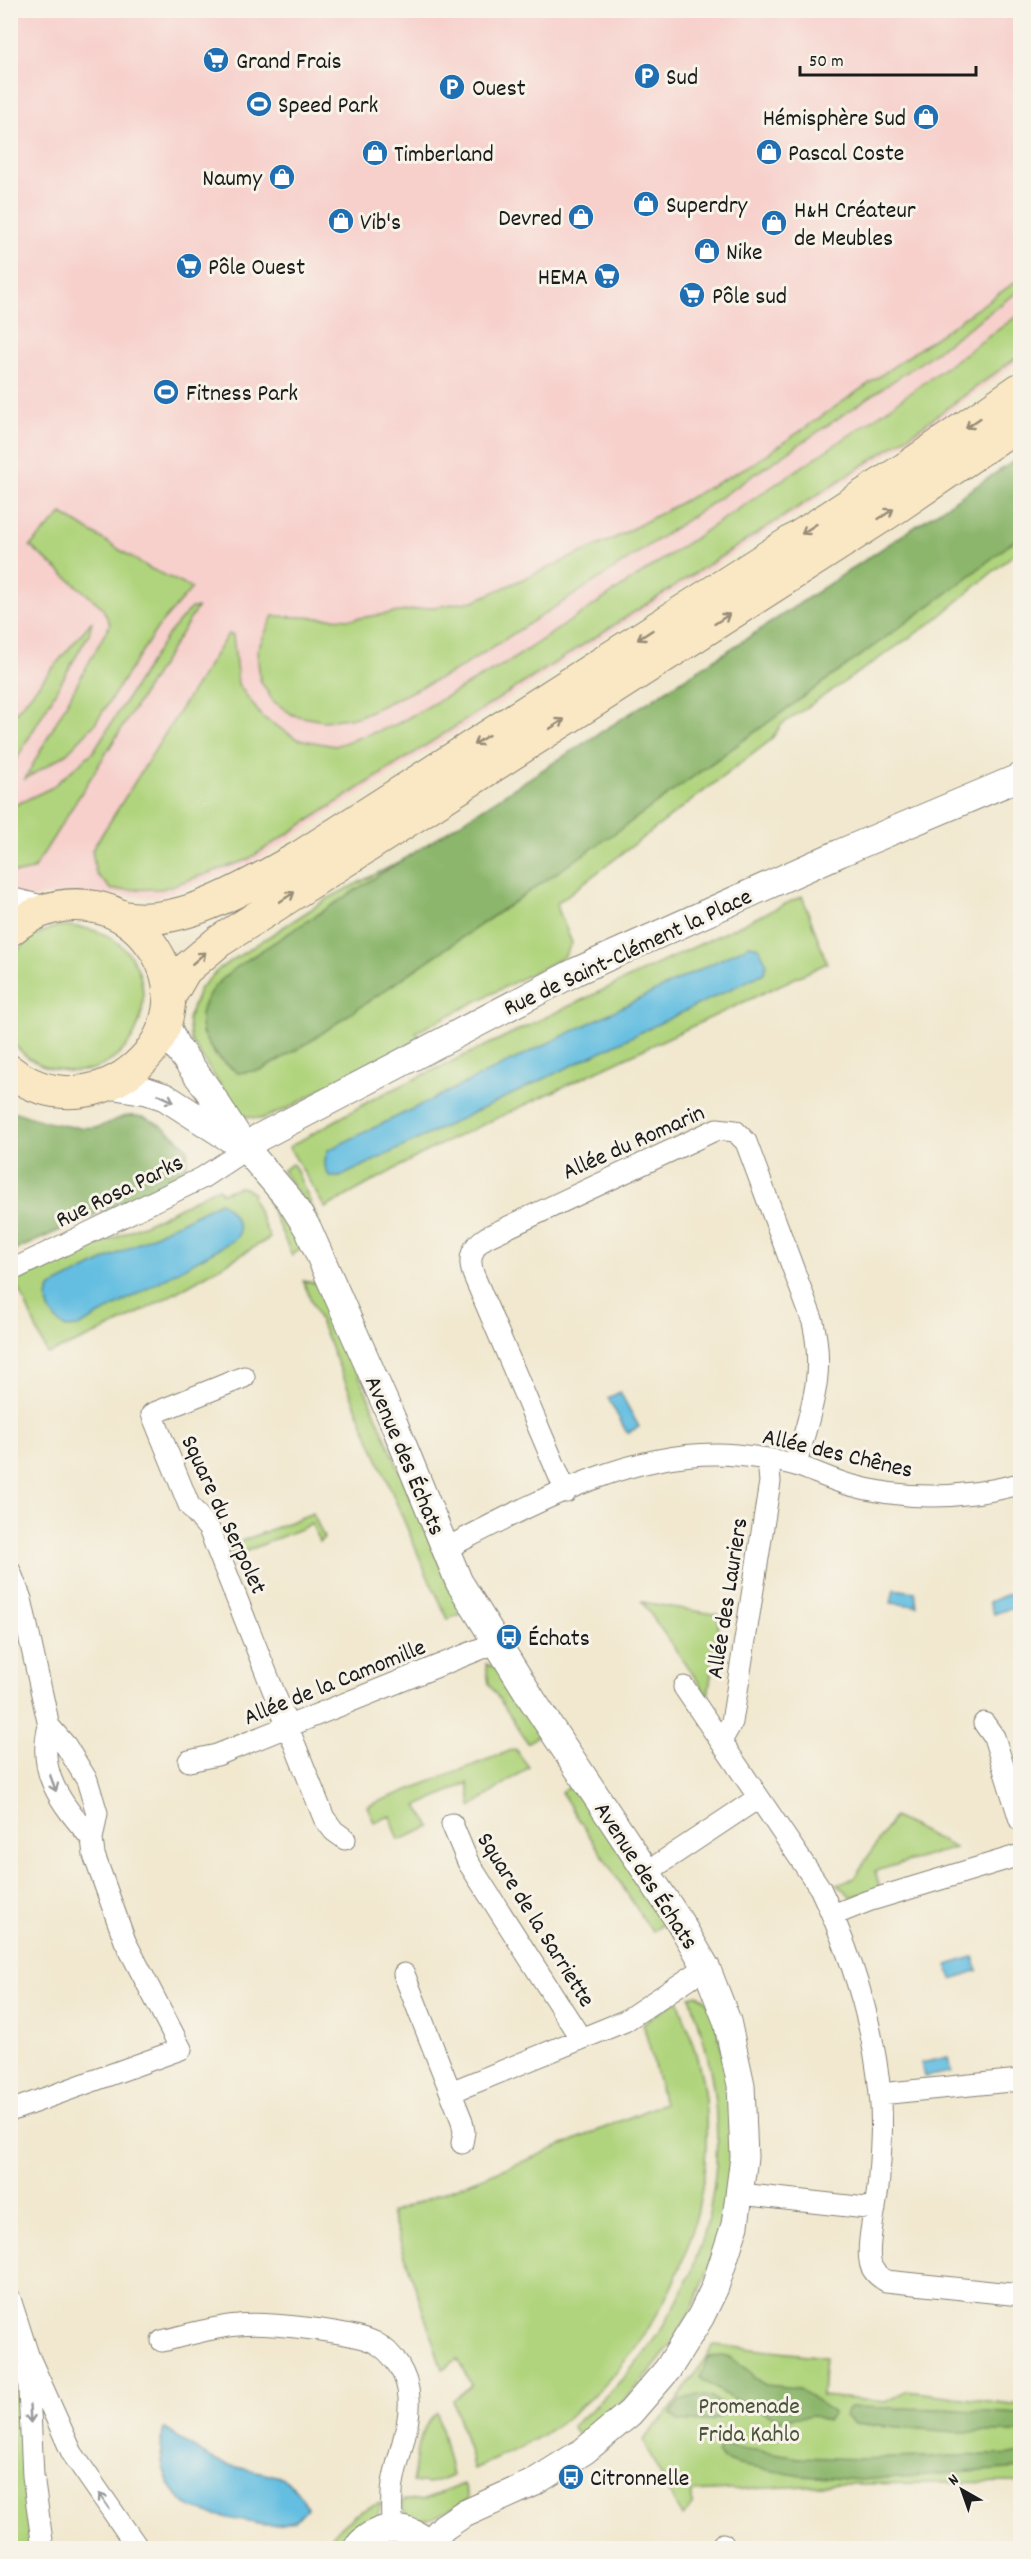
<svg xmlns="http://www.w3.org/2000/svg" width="1031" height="2559" font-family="Dekko,sans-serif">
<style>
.built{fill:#f7d0cc}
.green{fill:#b0d47d;stroke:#66784c;stroke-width:1.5}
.forest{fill:#8cb66c;stroke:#546944;stroke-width:1.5}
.water{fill:#64bee1;stroke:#406d7e;stroke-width:1.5}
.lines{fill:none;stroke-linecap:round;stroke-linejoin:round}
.minor-casing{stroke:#868276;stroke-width:23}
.tertiary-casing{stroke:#868276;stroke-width:29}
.secondary-casing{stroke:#868276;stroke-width:34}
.minor{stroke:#fff;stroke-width:21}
.tertiary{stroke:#fff;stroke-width:27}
.secondary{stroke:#fae7c3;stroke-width:32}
.oneway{stroke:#968c78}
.oneway2{stroke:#999}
.labels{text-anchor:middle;stroke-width:6;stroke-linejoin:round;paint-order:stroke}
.poi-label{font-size:24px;fill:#1c1c1c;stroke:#f7f3e8;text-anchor:start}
.street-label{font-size:24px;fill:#1c1c1c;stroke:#f7f3e8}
.park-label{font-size:24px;fill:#485339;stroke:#f7f3e8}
</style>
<rect width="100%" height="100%" fill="#f7f3e8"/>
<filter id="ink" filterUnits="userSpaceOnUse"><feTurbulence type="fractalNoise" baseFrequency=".0167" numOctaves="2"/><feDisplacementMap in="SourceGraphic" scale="12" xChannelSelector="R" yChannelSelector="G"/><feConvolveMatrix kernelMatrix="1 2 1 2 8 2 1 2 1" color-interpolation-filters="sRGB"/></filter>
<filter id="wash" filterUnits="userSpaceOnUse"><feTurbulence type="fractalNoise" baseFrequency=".008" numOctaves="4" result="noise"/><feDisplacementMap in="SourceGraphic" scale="24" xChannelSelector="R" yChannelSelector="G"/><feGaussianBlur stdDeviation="1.35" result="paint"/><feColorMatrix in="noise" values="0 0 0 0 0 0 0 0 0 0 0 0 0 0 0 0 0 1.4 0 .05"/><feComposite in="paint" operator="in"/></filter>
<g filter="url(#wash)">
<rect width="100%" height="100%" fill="#f1e8cf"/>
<path class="built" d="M 11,11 L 1020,11 L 1020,361 L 911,440 L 251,864 L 157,898 L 121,895 L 42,895 L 11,908 Z"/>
<path class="green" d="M 1020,279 L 1020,290 L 923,361 L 605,575 L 457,670 L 358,717 L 323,721 L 293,715 L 273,701 L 260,680 L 257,651 L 273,616 L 352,619 L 474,601 L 617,537 L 754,463 Z
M 1020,314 L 1020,355 L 906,438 L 247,860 L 162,889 L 112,890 L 96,874 L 92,850 L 228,634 L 233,635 L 238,684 L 262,717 L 297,739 L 335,746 L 395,725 L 510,661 L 872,420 Z
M 62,514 L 149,568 L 192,588 L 158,627 L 94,725 L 65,755 L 25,779 L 110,624 L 102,607 L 30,546 Z
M 1020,536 L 1020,549 L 934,621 L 781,725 L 771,740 L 556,904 L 572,943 L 564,957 L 416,1032 L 420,1039 L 363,1066 L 287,1109 L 261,1119 L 244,1116 L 232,1103 L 191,1041 L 188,1019 L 200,988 L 220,968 L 327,899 L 405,859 L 242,963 L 201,1013 L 202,1033 L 216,1057 L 238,1073 L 306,1044 L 625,826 L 958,585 Z
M 191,608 L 197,608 L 33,870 L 17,873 L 11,871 L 11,807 L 51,788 L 93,752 L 166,637 Z
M 92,621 L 89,634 L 11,769 L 11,718 Z
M 802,896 L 827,963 L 429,1150 L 325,1208 L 289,1147 L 375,1098 Z
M 58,926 C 185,922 158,1093 55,1069 C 37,1065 21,1055 11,1039 L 11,958 C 24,941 38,933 58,926 Z
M 292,1164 L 295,1167 L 318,1220 L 282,1171 Z
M 238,1187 L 245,1188 L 253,1193 L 252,1198 L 270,1238 C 198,1279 126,1326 47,1354 L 16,1281 L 161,1217 L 215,1189 L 219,1188 L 222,1193 Z
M 267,1191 L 276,1200 L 303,1245 L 292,1256 L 267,1199 Z
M 303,1281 L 320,1284 L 461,1614 L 448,1619 L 426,1573 Z
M 313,1513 L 324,1538 L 319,1542 L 312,1524 L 237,1555 L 243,1572 L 237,1569 L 229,1546 Z
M 642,1602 L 720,1615 L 708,1696 Z
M 486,1664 L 498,1669 L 541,1733 L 528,1743 L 489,1684 Z
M 515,1749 L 529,1767 L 471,1807 L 468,1783 L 417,1806 L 431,1827 L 399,1840 L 390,1816 L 374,1822 L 367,1806 Z
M 575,1784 L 666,1922 L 652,1932 L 561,1792 Z
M 894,1817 L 955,1848 L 875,1871 L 880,1888 L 851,1897 L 837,1884 L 854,1878 Z
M 698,1995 C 715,2002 718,2035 722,2051 C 749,2145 723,2273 666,2351 C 642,2385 612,2412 581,2440 L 572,2426 C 708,2317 750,2161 690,1997 Z
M 678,2000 C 689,2032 702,2066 705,2100 C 716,2231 656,2359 547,2432 C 525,2447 498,2457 474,2469 L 453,2400 L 472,2385 L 458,2359 L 442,2369 L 391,2213 L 527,2160 L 664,2103 L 643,2023 Z
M 714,2345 L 825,2357 L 822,2396 L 886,2402 L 907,2391 L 1020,2405 L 1020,2482 L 843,2484 L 692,2492 L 692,2506 L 682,2517 L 643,2440 L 671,2409 Z
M 16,2384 L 33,2548 L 11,2548 L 10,2385 Z
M 437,2412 L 452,2475 L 429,2484 L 412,2482 C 417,2459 417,2428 437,2412 Z
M 464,2484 L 469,2499 C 450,2509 419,2534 403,2510 L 403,2500 L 422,2500 Z
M 381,2503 L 377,2518 L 355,2530 L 342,2548 L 325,2548 C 337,2524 356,2511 381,2503 Z"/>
<path class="forest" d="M 1020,457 L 1020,536 L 958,585 L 625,826 L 306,1044 L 262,1070 L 238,1073 C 209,1052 187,1027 211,991 C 218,981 232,971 242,963 L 746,639 Z
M 10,1110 C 39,1120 66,1130 97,1127 C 108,1125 117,1117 128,1116 C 151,1113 174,1134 188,1149 L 186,1168 L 179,1177 L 11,1252 Z
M 722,2356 L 731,2358 L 750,2371 L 754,2378 L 766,2385 L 798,2388 L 833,2412 L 827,2421 L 813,2415 L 777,2420 L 755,2407 L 732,2399 L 700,2378 L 708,2357 Z
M 698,2395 L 710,2397 L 721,2404 L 722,2416 L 711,2421 L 680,2422 L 671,2414 L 680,2400 Z
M 849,2407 L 943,2409 L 1020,2414 L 1020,2432 L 955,2432 L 853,2423 L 844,2416 Z
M 721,2445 L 800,2457 L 860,2459 L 1020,2454 L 1020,2468 L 860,2480 L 802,2476 L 739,2465 L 724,2460 L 717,2453 Z"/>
<path class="water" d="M 750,945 L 758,947 L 767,963 L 764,973 L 340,1177 L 330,1177 C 323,1167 324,1161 328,1150 Z
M 220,1202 C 228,1205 240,1223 239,1232 C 239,1235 236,1238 234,1240 L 78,1327 L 66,1328 C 52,1319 41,1302 51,1287 Z
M 620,1392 L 639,1427 L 627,1433 L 608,1398 Z
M 894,1589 L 915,1592 L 917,1606 L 891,1603 Z
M 1014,1592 L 1019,1605 L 994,1614 L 989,1602 Z
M 973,1957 L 978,1970 L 952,1979 L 947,1965 Z
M 948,2057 L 951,2072 L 924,2077 L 921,2063 Z
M 164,2428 C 181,2439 198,2453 216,2461 C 250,2476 291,2464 307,2508 L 295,2521 C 287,2523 276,2526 268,2525 C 255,2524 199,2513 190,2507 C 165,2489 156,2458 164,2428 Z"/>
</g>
<g filter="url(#ink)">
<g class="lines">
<g class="minor-casing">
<path id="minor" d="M 10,1271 L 202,1178 L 246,1149
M 244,1377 L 152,1414 L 189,1505 L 209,1529 L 324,1818 L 334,1831 L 345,1839
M 566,1492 L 474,1276 C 467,1259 472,1246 487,1237 L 717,1129 L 735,1131 L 746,1142 L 813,1322 C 826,1379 809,1412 796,1465
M 445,1549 C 532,1504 636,1446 736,1455 C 756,1457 779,1460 799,1466 C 815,1472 830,1479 846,1484 C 905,1501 961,1499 1020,1484
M 10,1571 L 21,1599 L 49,1726 C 36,1774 63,1805 92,1839
M 684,1687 L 820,1888 C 850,1951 873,2022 880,2093 C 883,2120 881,2148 879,2175 C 879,2198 866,2240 870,2261 C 871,2271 879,2277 886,2281 L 1020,2295
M 984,1723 L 994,1737 L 1020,1820
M 721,1741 L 732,1722 L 770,1482 L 768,1460
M 189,1761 L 217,1755 L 495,1643
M 452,1824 L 468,1862 L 581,2039
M 647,1872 L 758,1798
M 833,1915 L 868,1901 L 1020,1855
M 404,1974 L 462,2121 L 464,2132 L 462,2143
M 451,2092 L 625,2021 L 706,1967
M 880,2094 L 1020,2080
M 10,2111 L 181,2049 L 125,1941 L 94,1855 L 92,1839 L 97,1813 L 87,1780 L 66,1746 L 49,1726
M 741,2194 L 875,2209
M 10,2299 L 28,2355 L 72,2453 L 138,2548
M 162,2341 C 187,2335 213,2327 238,2325 C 265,2322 350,2331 374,2342 C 394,2352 408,2376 409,2398 C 411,2424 399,2452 394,2478 C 390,2495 392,2512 392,2529
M 28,2368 L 33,2476 L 43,2548
M 723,2544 L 724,2548"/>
</g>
<g class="tertiary-casing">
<path id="tertiary" d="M 10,901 L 42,909
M 165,1022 L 176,1046 L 208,1090 L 246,1149 L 289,1199 L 308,1229 L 393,1421 L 459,1582 L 533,1701 L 679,1921 L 706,1967 L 727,2021 L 741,2085 L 744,2157 L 735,2225 L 715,2287 L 701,2316 L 668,2369 L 630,2413 L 584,2451 L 533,2483 L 462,2515 L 444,2527 L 428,2544
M 109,1085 L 147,1091 L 165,1097 L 237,1143
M 246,1149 L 258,1138 L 304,1114 L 577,971 L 840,853 L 1020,777
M 357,2548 C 376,2522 412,2523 432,2548"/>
</g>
<g class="secondary-casing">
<path id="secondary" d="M 123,917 C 181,928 249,885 298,858 L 906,468 L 1020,389
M 10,930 C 36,909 63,901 95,907 C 118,911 137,925 151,944 C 215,1032 97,1138 10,1071
M 170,996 L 185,970 L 218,942 L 897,507 L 1020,423"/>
</g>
<use href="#minor" class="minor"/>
<use href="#tertiary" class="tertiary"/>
<use href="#secondary" class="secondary"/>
</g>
<defs><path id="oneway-shaft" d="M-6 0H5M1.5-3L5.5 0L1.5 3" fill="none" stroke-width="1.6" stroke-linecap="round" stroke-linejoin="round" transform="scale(1.5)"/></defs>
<g class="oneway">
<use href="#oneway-shaft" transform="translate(973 423) rotate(146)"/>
<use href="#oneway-shaft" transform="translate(886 514) rotate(-33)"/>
<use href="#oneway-shaft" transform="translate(809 529) rotate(147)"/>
<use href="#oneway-shaft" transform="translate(722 619) rotate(-33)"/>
<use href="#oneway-shaft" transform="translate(645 635) rotate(147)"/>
<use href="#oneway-shaft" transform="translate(557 724) rotate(-33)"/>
<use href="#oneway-shaft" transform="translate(481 740) rotate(147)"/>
<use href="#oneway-shaft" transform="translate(287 897) rotate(-33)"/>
<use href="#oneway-shaft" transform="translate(199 958) rotate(-41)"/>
</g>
<g class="oneway2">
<use href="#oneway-shaft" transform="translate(166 1098) rotate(26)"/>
<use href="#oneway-shaft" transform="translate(53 1783) rotate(70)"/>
<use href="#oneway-shaft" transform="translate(30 2414) rotate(87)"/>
<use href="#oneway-shaft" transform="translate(104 2501) rotate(-124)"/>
</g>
</g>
<defs>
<g id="supermarket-disc" transform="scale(1.35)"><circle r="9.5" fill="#1f6fb2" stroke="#f7f3e8"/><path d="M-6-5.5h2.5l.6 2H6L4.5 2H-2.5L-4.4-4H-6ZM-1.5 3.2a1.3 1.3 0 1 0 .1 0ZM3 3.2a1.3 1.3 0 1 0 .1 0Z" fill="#fff"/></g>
<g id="parking-disc" transform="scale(1.35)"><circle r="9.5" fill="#1f6fb2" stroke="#f7f3e8"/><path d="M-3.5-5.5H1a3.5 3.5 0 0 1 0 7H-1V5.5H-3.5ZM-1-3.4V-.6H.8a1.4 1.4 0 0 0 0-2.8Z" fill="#fff"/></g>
<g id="stadium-disc" transform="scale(1.35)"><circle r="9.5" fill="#1f6fb2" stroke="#f7f3e8"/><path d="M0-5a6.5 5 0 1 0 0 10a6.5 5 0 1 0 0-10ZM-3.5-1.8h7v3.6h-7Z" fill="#fff"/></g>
<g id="shop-disc" transform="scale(1.35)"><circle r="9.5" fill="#1f6fb2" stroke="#f7f3e8"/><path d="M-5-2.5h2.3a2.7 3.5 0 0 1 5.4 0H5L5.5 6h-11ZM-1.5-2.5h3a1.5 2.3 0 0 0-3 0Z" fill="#fff"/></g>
<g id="bus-disc" transform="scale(1.35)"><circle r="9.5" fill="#1f6fb2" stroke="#f7f3e8"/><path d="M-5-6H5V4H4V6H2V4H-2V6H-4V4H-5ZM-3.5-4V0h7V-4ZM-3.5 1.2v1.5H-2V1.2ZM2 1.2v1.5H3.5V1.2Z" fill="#fff"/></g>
</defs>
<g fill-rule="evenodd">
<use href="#supermarket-disc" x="216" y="60"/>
<use href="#parking-disc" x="647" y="76"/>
<use href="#parking-disc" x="452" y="87"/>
<use href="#stadium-disc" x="259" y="104"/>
<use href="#shop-disc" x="926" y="117"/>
<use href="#shop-disc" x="769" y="152"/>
<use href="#shop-disc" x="375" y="153"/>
<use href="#shop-disc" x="282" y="177"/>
<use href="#shop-disc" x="646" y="204"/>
<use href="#shop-disc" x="581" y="217"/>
<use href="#shop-disc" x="341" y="221"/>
<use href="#shop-disc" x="774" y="223"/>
<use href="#shop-disc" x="707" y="251"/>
<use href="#supermarket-disc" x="189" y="266"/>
<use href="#supermarket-disc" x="607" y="276"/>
<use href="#supermarket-disc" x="692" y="295"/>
<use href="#stadium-disc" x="166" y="392"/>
<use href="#bus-disc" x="509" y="1637"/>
<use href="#bus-disc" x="571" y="2477"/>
</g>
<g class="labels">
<g class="poi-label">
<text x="236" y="68">Grand Frais</text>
<text x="666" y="84">Sud</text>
<text x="472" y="95">Ouest</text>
<text x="278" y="112">Speed Park</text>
<text x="906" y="125" text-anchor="end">Hémisphère Sud</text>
<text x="788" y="160">Pascal Coste</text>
<text x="394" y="161">Timberland</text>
<text x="262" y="185" text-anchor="end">Naumy</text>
<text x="666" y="212">Superdry</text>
<text x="794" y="217">H&amp;H Créateur<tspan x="794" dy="28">de Meubles</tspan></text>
<text x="562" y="225" text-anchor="end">Devred</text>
<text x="360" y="229">Vib's</text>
<text x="726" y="259">Nike</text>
<text x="208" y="274">Pôle Ouest</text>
<text x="588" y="284" text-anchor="end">HEMA</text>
<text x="712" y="303">Pôle sud</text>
<text x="186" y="400">Fitness Park</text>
<text x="528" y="1645">Échats</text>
<text x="590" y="2485">Citronnelle</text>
</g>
<g class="street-label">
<text transform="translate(627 951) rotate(-25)" y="8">Rue de Saint-Clément la Place</text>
<text transform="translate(633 1141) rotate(-24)" y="8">Allée du Romarin</text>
<text transform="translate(119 1190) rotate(-26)" y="8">Rue Rosa Parks</text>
<text transform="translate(838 1452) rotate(13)" y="8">Allée des Chênes</text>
<text transform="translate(406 1455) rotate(67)" y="8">Avenue des Échats</text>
<text transform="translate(225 1514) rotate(65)" y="8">Square du Serpolet</text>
<text transform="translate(726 1598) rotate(-81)" y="8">Allée des Lauriers</text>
<text transform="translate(334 1681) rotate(-22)" y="8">Allée de la Camomille</text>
<text transform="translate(647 1875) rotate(57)" y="8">Avenue des Échats</text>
<text transform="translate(537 1919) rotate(58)" y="8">Square de la Sarriette</text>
</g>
<g class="park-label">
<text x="749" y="2413">Promenade<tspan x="749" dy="28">Frida Kahlo</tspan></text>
</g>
</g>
<rect width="1031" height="2559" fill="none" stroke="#f7f3e8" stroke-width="36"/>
<g transform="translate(962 2490) rotate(320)" stroke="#f7f3e8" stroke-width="4.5" paint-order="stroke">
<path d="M0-4.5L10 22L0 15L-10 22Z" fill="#1c1c1c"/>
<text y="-9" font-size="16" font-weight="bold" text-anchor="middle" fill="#1c1c1c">N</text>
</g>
<path d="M800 66v9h176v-9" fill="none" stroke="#1c1c1c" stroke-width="3"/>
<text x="809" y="66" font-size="18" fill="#1c1c1c" stroke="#f7f3e8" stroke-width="4.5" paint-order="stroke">50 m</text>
</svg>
